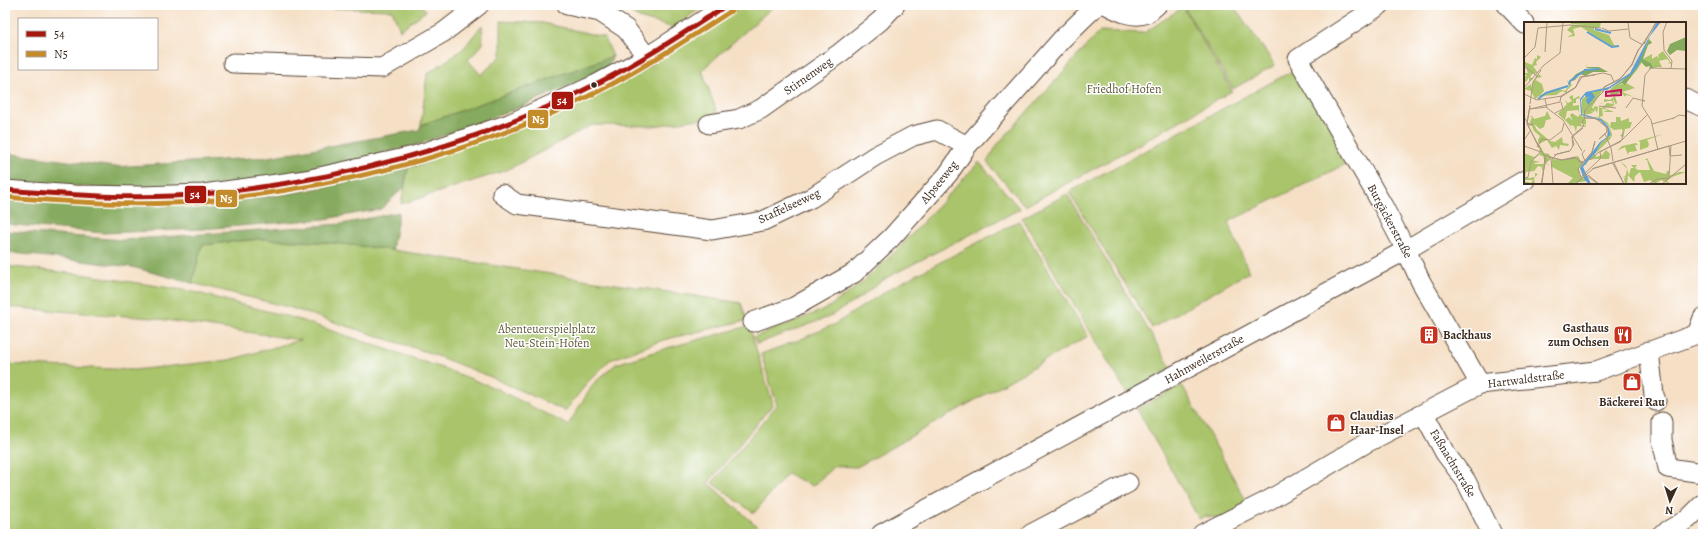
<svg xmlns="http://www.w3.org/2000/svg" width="1708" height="539" font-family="Alegreya,serif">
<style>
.green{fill:#a9c46a;stroke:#727744}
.forest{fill:#86aa5e;stroke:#606a3e}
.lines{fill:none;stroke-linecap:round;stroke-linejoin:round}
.minor-casing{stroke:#574537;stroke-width:21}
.minor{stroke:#fff;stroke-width:19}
.bus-1-casing{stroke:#fff;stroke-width:8}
.bus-2-casing{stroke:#fff;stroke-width:8}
.bus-1{stroke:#a6180e;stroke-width:5}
.bus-2{stroke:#c48b2b;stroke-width:5}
.bus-dot{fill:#3b2a1e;stroke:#fff;stroke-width:1.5}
.labels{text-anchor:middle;stroke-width:3;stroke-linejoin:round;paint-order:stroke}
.street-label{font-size:12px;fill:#3b2a1e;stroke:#fff}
.park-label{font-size:12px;fill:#5c5835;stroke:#fff}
.poi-label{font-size:12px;font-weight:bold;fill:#3b2a1e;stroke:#fff;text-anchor:start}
.inset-river{fill:none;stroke:#5fa0d3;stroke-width:2}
.inset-road{fill:none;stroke:#ab9782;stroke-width:1}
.view{fill:#c2185b;fill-opacity:0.15;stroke:#c2185b;stroke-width:2}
.inset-edge{fill:none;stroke:#3b2a1e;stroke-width:2}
.line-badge{stroke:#fff;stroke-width:1.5}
.badge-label{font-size:11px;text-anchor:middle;font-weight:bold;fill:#fff}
</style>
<rect width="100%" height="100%" fill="#fff"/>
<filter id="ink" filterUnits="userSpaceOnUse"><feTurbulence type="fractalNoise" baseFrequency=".025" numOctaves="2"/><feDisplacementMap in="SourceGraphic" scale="8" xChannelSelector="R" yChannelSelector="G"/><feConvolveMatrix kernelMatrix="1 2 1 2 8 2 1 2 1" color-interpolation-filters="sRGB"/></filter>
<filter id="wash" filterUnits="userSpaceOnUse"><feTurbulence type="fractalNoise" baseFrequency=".012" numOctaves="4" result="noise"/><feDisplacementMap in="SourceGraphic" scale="16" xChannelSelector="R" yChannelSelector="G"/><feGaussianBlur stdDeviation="0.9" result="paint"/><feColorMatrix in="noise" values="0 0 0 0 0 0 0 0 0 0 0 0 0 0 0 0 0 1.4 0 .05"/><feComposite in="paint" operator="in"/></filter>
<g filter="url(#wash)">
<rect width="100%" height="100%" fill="#f5dfc5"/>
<path class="green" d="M 323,5 L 421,5 L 426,11 L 400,30 L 392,10 L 324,8 Z
M 622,5 L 704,5 L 674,28 L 639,18 L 621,6 Z
M 730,5 L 775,5 L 702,70 L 718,116 L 654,126 L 592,125 L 507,170 L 401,204 L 409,164 L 520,126 Z
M 1183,5 L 1233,5 L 1275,65 L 1233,89 Z
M 1183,7 L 1232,91 L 1136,146 L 1025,206 L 987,162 L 998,144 L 1100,31 L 1144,33 Z
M 501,21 L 543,23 L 604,37 L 613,56 L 421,125 L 427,74 L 463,49 L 482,25 L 483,44 L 468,60 L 481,75 L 501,56 Z
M 1296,69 L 1350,162 L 1228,222 L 1249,272 L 1152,328 L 1069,192 Z
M 979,162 L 1020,209 L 886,278 L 858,299 L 829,317 L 757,344 L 754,337 L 826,309 L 862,283 L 900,247 Z
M 1067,194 L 1171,368 L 1127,393 L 1022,218 Z
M 1019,221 L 1088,336 L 857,467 L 834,466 L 813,486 L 787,474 L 754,513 L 712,483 L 777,405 L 761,354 L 799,340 L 835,324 L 891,288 Z
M 259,239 L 334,243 L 392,250 L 741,303 L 747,320 L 663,340 L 610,360 L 588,382 L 565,411 L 491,377 L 427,352 L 288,307 L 192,283 L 202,245 Z
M 5,266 L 87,275 L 190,291 L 297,319 L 445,369 L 495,388 L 568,425 L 594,383 L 616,364 L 667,348 L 749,326 L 773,404 L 708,483 L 766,534 L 5,534 L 5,364 L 134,370 L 229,360 L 300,340 L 152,318 L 5,307 Z
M 1182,385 L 1249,506 L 1224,519 L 1205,516 L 1199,519 L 1137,409 Z"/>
<path class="forest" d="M 613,56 L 606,70 L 513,110 L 420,144 L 338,165 L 205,190 L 114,189 L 5,180 L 5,153 L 115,167 L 268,157 L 419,130 L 421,125 Z
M 408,167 L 404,187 L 381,209 L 325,219 L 201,229 L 103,233 L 5,224 L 5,200 C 106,207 210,208 310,190 C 343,184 375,175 408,167 Z
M 399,212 L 392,250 L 334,243 L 259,239 L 202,245 L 192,283 L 132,267 L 5,252 L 5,231 L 122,240 L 342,224 Z"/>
</g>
<g filter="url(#ink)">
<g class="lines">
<g class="minor-casing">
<path id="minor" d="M 567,5 L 600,12 L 626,29 L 647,57
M 1107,5 C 1118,11 1134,19 1147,13 C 1151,11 1154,7 1157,5
M 1380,5 L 1298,59 L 1383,206 L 1406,250 L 1421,282 L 1480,384
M 1507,5 L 1525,24
M 233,63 L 382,68 L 444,32 L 479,5
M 1685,99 L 1703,107
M 709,124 L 739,119 L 761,109 L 840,53 L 880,21 L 895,5
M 5,190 L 74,195 L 142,196 L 203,194 L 306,180 L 414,156 L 509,124 L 595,85 L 647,57 L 727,5
M 502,194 L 517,204 L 712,230 L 763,221 L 811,198 L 875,156 L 913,136 L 937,130 L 967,146
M 753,322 L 794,307 L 854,273 L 891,238 L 948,174 L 967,146 L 1062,39 L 1097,5
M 1649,351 L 1654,395 L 1656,401
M 1424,414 L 1445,453 L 1466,481 L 1492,534
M 1662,422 L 1662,440 L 1668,468 L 1703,473
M 881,534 L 1406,250 L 1525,180
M 1031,534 L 1128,483
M 1202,534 L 1269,500 L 1366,443 L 1480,384 L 1596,371 L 1697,334 L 1703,318
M 1662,534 L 1688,519 L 1703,504"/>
</g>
<use href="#minor" class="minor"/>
<g class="bus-1-casing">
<path id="bus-1" d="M 5,190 C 71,195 138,200 204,194 C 339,181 475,146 596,84 C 642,61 684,33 727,5"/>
</g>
<g class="bus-2-casing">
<path id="bus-2" d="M 5,197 C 70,202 140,207 205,201 C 341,187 477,153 599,91 C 645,67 688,39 731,11"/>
</g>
<use href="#bus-1" class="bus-1"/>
<use href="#bus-2" class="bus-2"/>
</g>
</g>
<defs>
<g id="building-square" transform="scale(1)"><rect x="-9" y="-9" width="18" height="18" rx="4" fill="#c8321e" stroke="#fff"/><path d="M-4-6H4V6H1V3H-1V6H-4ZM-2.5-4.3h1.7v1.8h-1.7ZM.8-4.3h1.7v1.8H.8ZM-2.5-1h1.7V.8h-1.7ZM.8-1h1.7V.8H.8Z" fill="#fff"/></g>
<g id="restaurant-square" transform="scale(1)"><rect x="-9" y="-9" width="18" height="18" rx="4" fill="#c8321e" stroke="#fff"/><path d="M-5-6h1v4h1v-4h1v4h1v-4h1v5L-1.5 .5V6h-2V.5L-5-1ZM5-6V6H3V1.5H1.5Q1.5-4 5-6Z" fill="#fff"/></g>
<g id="shop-square" transform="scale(1)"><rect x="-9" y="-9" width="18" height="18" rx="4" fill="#c8321e" stroke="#fff"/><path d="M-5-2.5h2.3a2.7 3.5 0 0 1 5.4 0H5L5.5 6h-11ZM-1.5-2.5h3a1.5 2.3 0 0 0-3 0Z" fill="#fff"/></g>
</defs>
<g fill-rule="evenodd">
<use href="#building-square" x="1429" y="335"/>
<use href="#restaurant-square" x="1623" y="335"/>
<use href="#shop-square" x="1632" y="382"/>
<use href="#shop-square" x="1336" y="423"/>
</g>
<circle class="bus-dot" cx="594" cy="85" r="3.5"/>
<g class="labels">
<g class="street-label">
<text transform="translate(808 76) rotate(-35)" y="4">Stirnenweg</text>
<text transform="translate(939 182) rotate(-51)" y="4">Alpseeweg</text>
<text transform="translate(789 206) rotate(-25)" y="4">Staffelseeweg</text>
<text transform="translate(1390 221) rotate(62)" y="4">Burgäckerstraße</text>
<text transform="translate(1204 359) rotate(-29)" y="4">Hahnweilerstraße</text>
<text transform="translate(1526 379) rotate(-7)" y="4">Hartwaldstraße</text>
<text transform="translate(1453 463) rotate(59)" y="4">Faßnachtstraße</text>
</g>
<g class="park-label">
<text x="1124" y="93">Friedhof Hofen</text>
<text x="547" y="333">Abenteuerspielplatz<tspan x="547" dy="14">Neu-Stein-Hofen</tspan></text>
</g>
<g class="poi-label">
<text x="1609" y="332" text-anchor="end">Gasthaus<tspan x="1609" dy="14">zum Ochsen</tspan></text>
<text x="1443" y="339">Backhaus</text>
<text x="1632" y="406" text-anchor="middle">Bäckerei Rau</text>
<text x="1350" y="420">Claudias<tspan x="1350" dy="14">Haar-Insel</tspan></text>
</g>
</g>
<g transform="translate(1524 22)">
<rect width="162" height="162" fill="#f5dfc5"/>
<path d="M 77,0 L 76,5 L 70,6 L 70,8 L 85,13 L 90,23 L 95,24 L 88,25 L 57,5 L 49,7 L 51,14 L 43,15 L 49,12 L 43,8 L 48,3 L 60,3 L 47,2 L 47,1 ZM 139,29 L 148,42 L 144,41 L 146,40 L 143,37 L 135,39 L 138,45 L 129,45 L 127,41 L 119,37 L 128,32 L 128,37 L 133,34 L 135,37 L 134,33 ZM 1,32 L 1,40 L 8,43 L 11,36 L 13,37 L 13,33 L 17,35 L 12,40 L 13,43 L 9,44 L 14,51 L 8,52 L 6,55 L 9,57 L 5,59 L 5,55 L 2,60 L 0,57 L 3,56 L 0,56 L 3,53 L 0,53 L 0,51 L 4,51 L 0,41 ZM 116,39 L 118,40 L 113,48 L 102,61 L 111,66 L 98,70 L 110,75 L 102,73 L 101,75 L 98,71 L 94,71 L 95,74 L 91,74 L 93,81 L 92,83 L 89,77 L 90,84 L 80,86 L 90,90 L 79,90 L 84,88 L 78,87 L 79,94 L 75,95 L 84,101 L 88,112 L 88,115 L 87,114 L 84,103 L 72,94 L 75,95 L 75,85 L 78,86 L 83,81 L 89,82 L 88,79 L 84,79 L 81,80 L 80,80 L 77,82 L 76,82 L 80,80 L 80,77 L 86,78 L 94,72 L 87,74 L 86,70 L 90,69 L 87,68 L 86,67 L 97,59 L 93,64 L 100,61 ZM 15,52 L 18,55 L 13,56 L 9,63 L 12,58 L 18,62 L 20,69 L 16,73 L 35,67 L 41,69 L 45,63 L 43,58 L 48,63 L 43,68 L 43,71 L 46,69 L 43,71 L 38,69 L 32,73 L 16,74 L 13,78 L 16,73 L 11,77 L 7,69 L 0,67 L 7,62 L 8,67 L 9,60 ZM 69,69 L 78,69 L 68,85 L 69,87 L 71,84 L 74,85 L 73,91 L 71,87 L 70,90 L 67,89 L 71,93 L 69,91 L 60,93 L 57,89 L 58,77 ZM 49,73 L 49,77 L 55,74 L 56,76 L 52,77 L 52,81 L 49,81 L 49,84 L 55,83 L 55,91 L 54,88 L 43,89 L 41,98 L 45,95 L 49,99 L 46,93 L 48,91 L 54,95 L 56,92 L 62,98 L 62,103 L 57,101 L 57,103 L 62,104 L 61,105 L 53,104 L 52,110 L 50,104 L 46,103 L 47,108 L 45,102 L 34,92 L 43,82 L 41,78 L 44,81 L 48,79 L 45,75 ZM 23,89 L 27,97 L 22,98 L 20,105 L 16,107 L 10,102 L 13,108 L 26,119 L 31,120 L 38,115 L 39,121 L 45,122 L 44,124 L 36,123 L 35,128 L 32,124 L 28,126 L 23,118 L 15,122 L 20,131 L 25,132 L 27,137 L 22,141 L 28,145 L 21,141 L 19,134 L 15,133 L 8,138 L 16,140 L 10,141 L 11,142 L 20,142 L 18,151 L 18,145 L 14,144 L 10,149 L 2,150 L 1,155 L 5,156 L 11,155 L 11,151 L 14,152 L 10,156 L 11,162 L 0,162 L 0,159 L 7,161 L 9,158 L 0,158 L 0,131 L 10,135 L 16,132 L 14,118 L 16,114 L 10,109 L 6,100 L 8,95 L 5,94 L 8,94 L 10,97 L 21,94 ZM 92,95 L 96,95 L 97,99 L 105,96 L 105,100 L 108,100 L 106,106 L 101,107 L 99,116 L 96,113 L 99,112 L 98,107 L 90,108 L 86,105 L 87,100 L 92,100 ZM 126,110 L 128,115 L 139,112 L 123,118 L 125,122 L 124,125 L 116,128 L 116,120 L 119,121 L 114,119 L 128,115 ZM 86,112 L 87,116 L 71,132 L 72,135 L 78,133 L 82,128 L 86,132 L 85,137 L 71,137 L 64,138 L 62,143 L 61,142 L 77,121 ZM 112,121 L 114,123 L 111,123 L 113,129 L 105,130 L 104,133 L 101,125 L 93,129 L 98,124 ZM 54,134 L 58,141 L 55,146 L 56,154 L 63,159 L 43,162 L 49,156 L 28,145 L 28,137 L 37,138 ZM 123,136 L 130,149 L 142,152 L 143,149 L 145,149 L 145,154 L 155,150 L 162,150 L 148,155 L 143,159 L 146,162 L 137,158 L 131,162 L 126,158 L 120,160 L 116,150 L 111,154 L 110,160 L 104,153 L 103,162 L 101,162 L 100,157 L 102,154 L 97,157 L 102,153 L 103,147 L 96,139 L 102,144 L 105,142 L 102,144 L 105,153 L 107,146 L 110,146 L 107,143 L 113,143 L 111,146 L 114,148 L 126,148 L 123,138 L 121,138 Z" fill="#a9c46a"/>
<path d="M 162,15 L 162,29 L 153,28 L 146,33 L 143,29 L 146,22 ZM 125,17 L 128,21 L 124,23 L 119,37 L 127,41 L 129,45 L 135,44 L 125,47 L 126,44 L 122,45 L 117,40 L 101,63 L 98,61 L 91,65 L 111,48 ZM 61,42 L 63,45 L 75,45 L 84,50 L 69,50 L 61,54 L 56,52 L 51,58 L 45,60 L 52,52 L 62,47 L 76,47 L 63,46 Z" fill="#86aa5e"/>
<path d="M 133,0 L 137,0 L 126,14 L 114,44 L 108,52 L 83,68 L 68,70 L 71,75 L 64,83 L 62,78 L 66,74 L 62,76 L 61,73 L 57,78 L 58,92 L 77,97 L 84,104 L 87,114 L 86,113 L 77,121 L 72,130 L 59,145 L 67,162 L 65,162 L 60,157 L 56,146 L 76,120 L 83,115 L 84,108 L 77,99 L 57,93 L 56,77 L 62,70 L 85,65 L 106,51 Z" fill="#5fa0d3"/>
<path class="inset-river" d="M 71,7 L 87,11M 63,10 L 88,25 L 95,24M 60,48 L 75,47M 45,63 L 46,59 L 60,49M 14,77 L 22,71 L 44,64"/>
<path class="inset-road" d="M 104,0 L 106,16 L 119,23M 143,0 L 139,10 L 140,28 L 148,39 L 147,46M 14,6 L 46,3 L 77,6M 78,6 L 85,9 L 104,7M 120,22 L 132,0M 21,30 L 23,0M 0,36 L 11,25 L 14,6M 0,44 L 13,54M 0,66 L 20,43 L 36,31 L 39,0M 0,72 L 13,78 L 38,74M 37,75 L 51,66 L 58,55 L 79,51 L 87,53 L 90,60M 21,77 L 23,86 L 39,98 L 58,129M 6,82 L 9,60 L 17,48M 6,83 L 3,102 L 22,137 L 17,162M 6,84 L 3,101 L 15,126M 75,84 L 92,86M 102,86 L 109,76 L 121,79 L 118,78M 6,87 L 23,85M 6,87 L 36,80 L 37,74 L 52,65 L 56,55 L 71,53M 31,91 L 39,87 L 37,80M 0,95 L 4,101 L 5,102 L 6,102 L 6,103 L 8,103 L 9,102 L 5,102 L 5,104M 148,97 L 155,93 L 162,94M 128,102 L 150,96M 81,112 L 87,126 L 89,139M 75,117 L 83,110 L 83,105 L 71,96 L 60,96 L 61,88 L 79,70 L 80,65 L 97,56 L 108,42 L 114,28 L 121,20M 75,117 L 83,110 L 83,106 L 72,96 L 60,96 L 61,88 L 79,70 L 80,65 L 95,58 L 108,43 L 114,29 L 133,0M 0,118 L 7,108M 26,118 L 38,109 L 40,101M 71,120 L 68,130 L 54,147 L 57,155 L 77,136 L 76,130 L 98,118 L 99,110M 0,124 L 17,130M 49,124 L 48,114 L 60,104 L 58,100 L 61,96M 13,125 L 18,117 L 26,118M 61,128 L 58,132 L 61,139M 134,128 L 127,98 L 118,84 L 121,53 L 127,46 L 162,47M 20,133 L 37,138 L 52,136 L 59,141 L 56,145M 30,133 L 45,129M 25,135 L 38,138 L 51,135 L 58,142M 27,136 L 29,162M 28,137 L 33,132 L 46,129 L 50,122 L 48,115 L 59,106M 66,138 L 75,130 L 96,120 L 123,93M 57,140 L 61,139 L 68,130 L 71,119M 88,140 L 100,162M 90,141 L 100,162M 68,147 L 145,124 L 146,134 L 158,133M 62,153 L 74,162M 64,153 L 75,162M 0,156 L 4,155 L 7,140 L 17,129M 145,156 L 147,123M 56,158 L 70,146 L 162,119M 18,162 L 21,135M 51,162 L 63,152M 125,162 L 133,157 L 144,156M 138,162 L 162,142"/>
<path class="view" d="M 97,68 L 97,73 L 82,74 L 82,70 Z"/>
<rect width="162" height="162" class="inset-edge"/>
</g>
<g class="line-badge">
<rect x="551" y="91" width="23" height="19" rx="4" fill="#a6180e"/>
<rect x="527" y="109" width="22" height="20" rx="4" fill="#c48b2b"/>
<rect x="184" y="185" width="23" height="19" rx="4" fill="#a6180e"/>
<rect x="215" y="189" width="23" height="19" rx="4" fill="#c48b2b"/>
</g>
<g class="badge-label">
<text x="562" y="104">54</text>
<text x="538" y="123">N5</text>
<text x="195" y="198">54</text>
<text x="226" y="202">N5</text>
</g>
<rect width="1708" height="539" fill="none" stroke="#fff" stroke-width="20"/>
<rect x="18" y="18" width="140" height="52" fill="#ffffff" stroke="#b1aaa5"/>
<rect x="26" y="31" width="20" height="6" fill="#a6180e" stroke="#b1aaa5"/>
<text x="54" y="38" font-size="12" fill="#3b2a1e">54</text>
<rect x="26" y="51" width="20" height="6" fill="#c48b2b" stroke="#b1aaa5"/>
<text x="54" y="58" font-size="12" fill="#3b2a1e">N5</text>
<g transform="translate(1670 501) rotate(184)" stroke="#ffffff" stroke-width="3" paint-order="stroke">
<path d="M0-3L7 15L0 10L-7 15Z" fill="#3b2a1e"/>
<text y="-6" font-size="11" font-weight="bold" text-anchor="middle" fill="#3b2a1e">N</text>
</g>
</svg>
